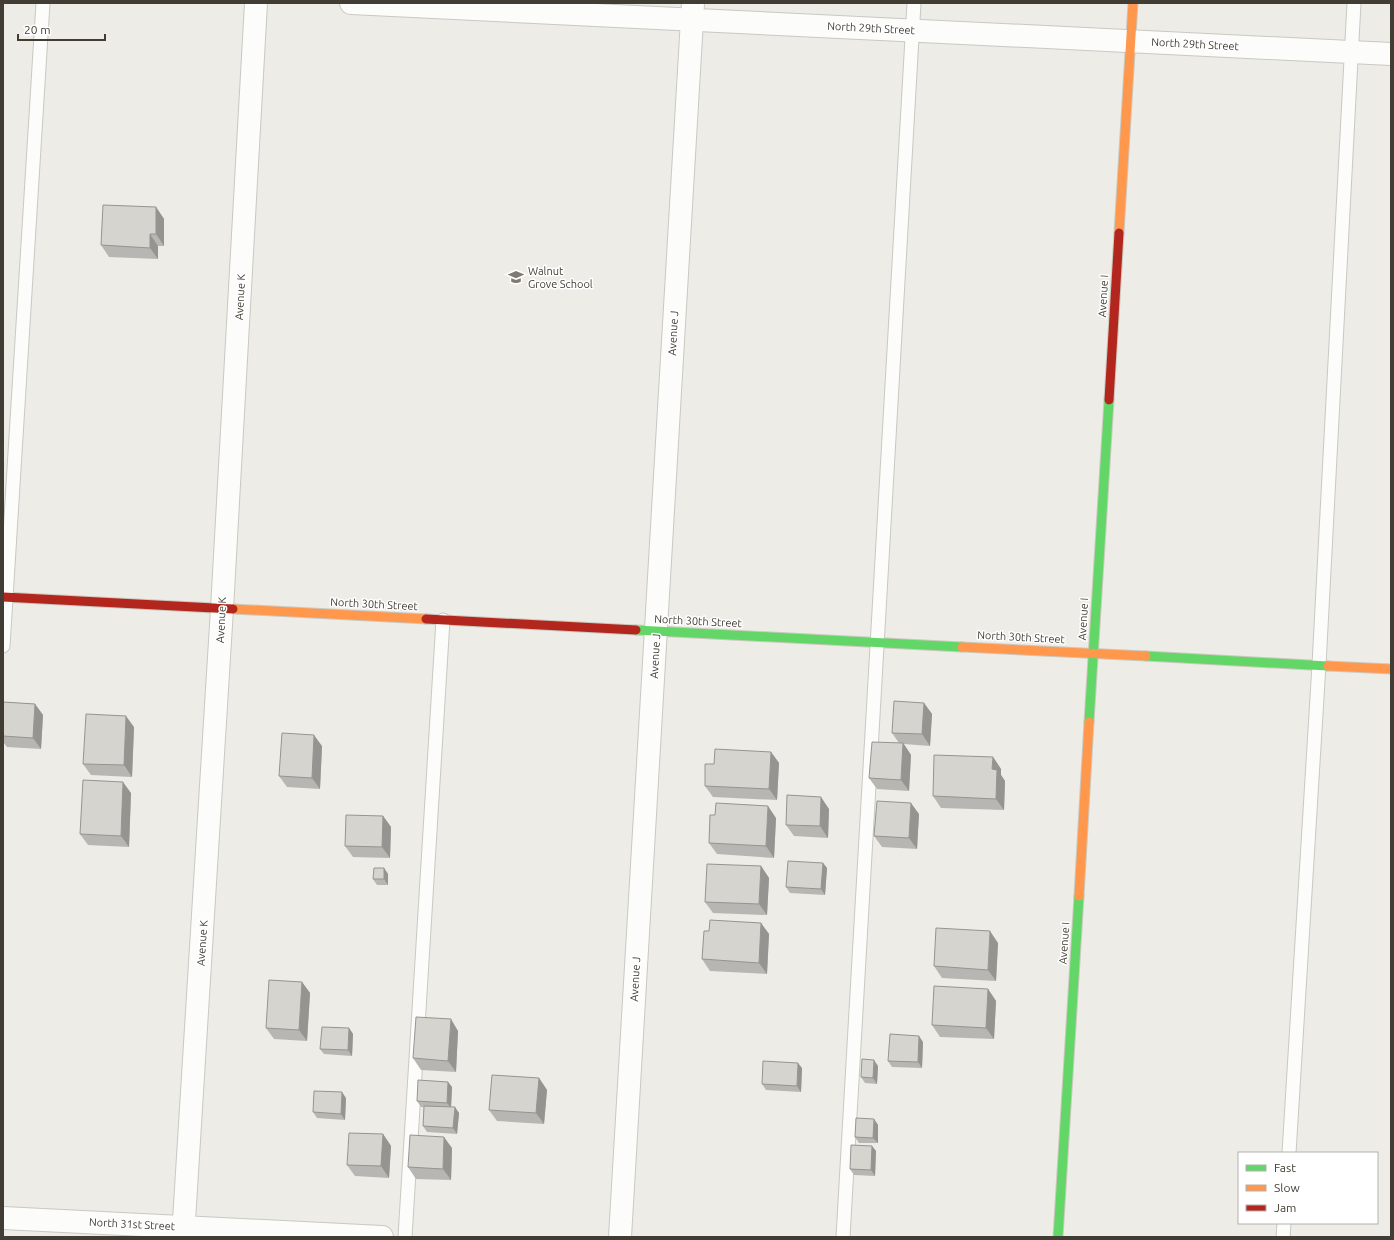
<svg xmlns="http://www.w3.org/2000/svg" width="1394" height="1240" font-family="Ubuntu,sans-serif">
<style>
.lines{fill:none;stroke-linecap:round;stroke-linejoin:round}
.lane-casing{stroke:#c9c8c2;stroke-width:15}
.street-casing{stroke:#c9c8c2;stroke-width:24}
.fast-casing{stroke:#ccc9be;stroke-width:11}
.slow-casing{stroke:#ccc9be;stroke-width:11}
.jam-casing{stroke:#ccc9be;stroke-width:11}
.lane{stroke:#fcfcfb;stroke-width:13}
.street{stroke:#fcfcfb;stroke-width:22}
.fast{stroke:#63d668;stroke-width:9}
.slow{stroke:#ff974d;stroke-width:9}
.jam{stroke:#b3261e;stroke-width:9}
.wall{fill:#b8b6b2}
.shaded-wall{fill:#969491}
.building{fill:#d6d4cf;stroke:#969491}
.labels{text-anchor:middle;stroke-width:3;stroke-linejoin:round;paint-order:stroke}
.street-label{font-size:11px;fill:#423d34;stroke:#fff}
.poi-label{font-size:11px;fill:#423d34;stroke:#fff;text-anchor:start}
</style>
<rect width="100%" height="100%" fill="#edece6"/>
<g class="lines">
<g class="lane-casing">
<path id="lane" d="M 3,646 L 43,3
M 1289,1153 L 1319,665 L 1354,3
M 405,1237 L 443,620
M 843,1237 L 914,3
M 1283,1237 L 1284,1223"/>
</g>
<g class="street-casing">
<path id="street" d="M 351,3 L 1391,54
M 3,1218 L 382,1237
M 183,1237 L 222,609 L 256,3
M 620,1237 L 693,3"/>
</g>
<g class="fast-casing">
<path id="fast" d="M 636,630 L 962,647
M 1146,656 L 1328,666
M 1089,722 L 1109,400
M 1058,1237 L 1079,896"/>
</g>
<g class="slow-casing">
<path id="slow" d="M 1119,233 L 1133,3
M 233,609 L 426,619
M 962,647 L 1146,656
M 1328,666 L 1391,669
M 1079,896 L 1089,722"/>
</g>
<g class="jam-casing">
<path id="jam" d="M 1109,400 L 1119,233
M 3,597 L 233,609
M 426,619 L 636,630"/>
</g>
<use href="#lane" class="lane"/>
<use href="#street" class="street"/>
<use href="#fast" class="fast"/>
<use href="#slow" class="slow"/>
<use href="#jam" class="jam"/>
</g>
<path class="wall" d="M 156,207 L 164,219 L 164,246 L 158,246 L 158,259 L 109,257 L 101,245 Z
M 3,702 L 35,704 L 43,715 L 41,749 L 7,747 L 3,742 Z
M 924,703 L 932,714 L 930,746 L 904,744 L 911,755 L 909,791 L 877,789 L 869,778 L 899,743 L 892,733 Z
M 134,727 L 132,777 L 91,775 L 83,764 Z
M 322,746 L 320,789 L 287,787 L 279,776 Z
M 771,752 L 779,763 L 777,800 L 713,797 L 705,786 L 714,764 Z
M 993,757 L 1001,769 L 1001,775 L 1005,781 L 1004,810 L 941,808 L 933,796 Z
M 131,793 L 129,847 L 88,845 L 80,834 Z
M 829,809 L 828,838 L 794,836 L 786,825 Z
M 919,814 L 917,849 L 882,847 L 874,836 Z
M 715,815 L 776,818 L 774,858 L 717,854 L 709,843 Z
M 383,816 L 391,827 L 390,858 L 353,857 L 345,846 Z
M 823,863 L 827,868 L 825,895 L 790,893 L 786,887 Z
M 761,866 L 769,878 L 767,915 L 713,913 L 705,902 Z
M 384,868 L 388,874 L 388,885 L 377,885 L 373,879 Z
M 761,923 L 769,934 L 767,974 L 710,971 L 702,959 L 709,931 Z
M 998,943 L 996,981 L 942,978 L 934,966 Z
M 302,982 L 310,993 L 307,1041 L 274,1039 L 266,1028 Z
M 988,989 L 996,1001 L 994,1039 L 940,1037 L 932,1025 Z
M 349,1028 L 353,1034 L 352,1056 L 324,1054 L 320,1049 Z
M 458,1031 L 456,1072 L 421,1070 L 413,1058 Z
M 923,1042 L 922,1068 L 892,1067 L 888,1061 Z
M 878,1066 L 877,1084 L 865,1083 L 861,1077 Z
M 802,1068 L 801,1092 L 766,1090 L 762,1084 Z
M 539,1078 L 547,1090 L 544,1124 L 497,1121 L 489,1110 Z
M 448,1082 L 452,1087 L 451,1107 L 459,1113 L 457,1134 L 427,1132 L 423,1126 L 424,1107 L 421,1107 L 417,1101 Z
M 346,1098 L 345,1120 L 317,1118 L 313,1112 Z
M 874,1119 L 878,1125 L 878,1143 L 859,1143 L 855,1137 Z
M 383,1134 L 391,1146 L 389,1178 L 355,1176 L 347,1165 Z
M 872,1146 L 876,1151 L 875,1176 L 854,1175 L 850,1169 Z
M 452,1148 L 451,1180 L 416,1179 L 408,1167 Z"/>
<path class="shaded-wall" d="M 156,207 L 164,219 L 164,246 L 156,234 Z
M 150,234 L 158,246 L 158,259 L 150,248 Z
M 924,703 L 932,714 L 930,746 L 922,734 Z
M 35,704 L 43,715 L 41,749 L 33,738 Z
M 126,716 L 134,727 L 132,777 L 124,765 Z
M 314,735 L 322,746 L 320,789 L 312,778 Z
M 903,743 L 911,755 L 909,791 L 901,780 Z
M 771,752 L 779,763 L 777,800 L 769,789 Z
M 993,757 L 1001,769 L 1001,775 L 1005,781 L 1004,810 L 996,799 L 992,769 Z
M 123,782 L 131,793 L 129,847 L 121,836 Z
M 821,797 L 829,809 L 828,838 L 820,826 Z
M 911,803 L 919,814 L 917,849 L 909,838 Z
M 768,806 L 776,818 L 774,858 L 766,846 Z
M 383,816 L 391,827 L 390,858 L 382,847 Z
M 823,863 L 827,868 L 825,895 L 821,889 Z
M 761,866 L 769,878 L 767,915 L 759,904 Z
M 384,868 L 388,874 L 388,885 L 384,879 Z
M 761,923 L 769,934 L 767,974 L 759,963 Z
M 990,931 L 998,943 L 996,981 L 988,970 Z
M 302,982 L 310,993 L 307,1041 L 299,1030 Z
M 988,989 L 996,1001 L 994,1039 L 986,1028 Z
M 451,1019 L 458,1031 L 456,1072 L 448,1061 Z
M 349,1028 L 353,1034 L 352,1056 L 348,1050 Z
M 919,1036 L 923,1042 L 922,1068 L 918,1062 Z
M 874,1060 L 878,1066 L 877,1084 L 873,1078 Z
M 798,1063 L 802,1068 L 801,1092 L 797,1086 Z
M 539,1078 L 547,1090 L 544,1124 L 536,1113 Z
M 448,1082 L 452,1087 L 451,1108 L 447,1103 Z
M 342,1092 L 346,1098 L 345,1120 L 341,1114 Z
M 455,1107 L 459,1113 L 457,1134 L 453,1128 Z
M 874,1119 L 878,1125 L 878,1143 L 873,1138 Z
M 383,1134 L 391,1146 L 389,1178 L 381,1166 Z
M 444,1137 L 452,1148 L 451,1180 L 443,1169 Z
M 872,1146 L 876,1151 L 875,1176 L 871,1170 Z"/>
<path class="building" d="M 103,205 L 156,207 L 156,234 L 150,234 L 150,248 L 101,245 Z
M 894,701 L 924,703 L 922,734 L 892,733 Z
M 3,702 L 35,704 L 33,738 L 3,736 Z
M 86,714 L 126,716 L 124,765 L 83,764 Z
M 282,733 L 314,735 L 312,778 L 279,776 Z
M 872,742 L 903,743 L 901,780 L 869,778 Z
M 715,749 L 771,752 L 769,789 L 705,786 L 705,764 L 714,764 Z
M 934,755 L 993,757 L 992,769 L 997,770 L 996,799 L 933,796 Z
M 83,780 L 123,782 L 121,836 L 80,834 Z
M 787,795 L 821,797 L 820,826 L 786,825 Z
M 877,801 L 911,803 L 909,838 L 874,836 Z
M 716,803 L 768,806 L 766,846 L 709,843 L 710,815 L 715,815 Z
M 346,815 L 383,816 L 382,847 L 345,846 Z
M 788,861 L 823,863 L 821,889 L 786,887 Z
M 707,864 L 761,866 L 759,904 L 705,902 Z
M 374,868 L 384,868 L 384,879 L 373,879 Z
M 710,920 L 761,923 L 759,963 L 702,959 L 704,931 L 709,931 Z
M 936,928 L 990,931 L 988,970 L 934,966 Z
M 269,980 L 302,982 L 299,1030 L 266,1028 Z
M 934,986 L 988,989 L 986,1028 L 932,1025 Z
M 416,1017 L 451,1019 L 448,1061 L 413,1058 Z
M 322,1027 L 349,1028 L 348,1050 L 320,1049 Z
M 890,1034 L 919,1036 L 918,1062 L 888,1061 Z
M 862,1059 L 874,1060 L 873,1078 L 861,1077 Z
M 763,1061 L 798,1063 L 797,1086 L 762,1084 Z
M 492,1075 L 539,1078 L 536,1113 L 489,1110 Z
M 418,1080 L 448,1082 L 447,1103 L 417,1101 Z
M 314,1091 L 342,1092 L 341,1114 L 313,1112 Z
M 424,1106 L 455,1107 L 453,1128 L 423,1126 Z
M 856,1118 L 874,1119 L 873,1138 L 855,1137 Z
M 349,1133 L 383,1134 L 381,1166 L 347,1165 Z
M 410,1135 L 444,1137 L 443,1169 L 408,1167 Z
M 851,1145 L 872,1146 L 871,1170 L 850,1169 Z"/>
<defs>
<g id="school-bare" transform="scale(1.2)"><path d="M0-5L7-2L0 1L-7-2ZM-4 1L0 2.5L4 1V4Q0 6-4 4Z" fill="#7e7a72" stroke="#fff" stroke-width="2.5" paint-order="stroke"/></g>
</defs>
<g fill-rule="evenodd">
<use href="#school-bare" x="516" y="277"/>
</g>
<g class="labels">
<g class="street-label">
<text transform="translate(871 28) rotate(3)" y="4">North 29th Street</text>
<text transform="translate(1195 44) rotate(3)" y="4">North 29th Street</text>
<text transform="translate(1103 296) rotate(-87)" y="4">Avenue I</text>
<text transform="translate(240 297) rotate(-87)" y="4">Avenue K</text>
<text transform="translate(673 333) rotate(-87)" y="4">Avenue J</text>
<text transform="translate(374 604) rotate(3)" y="4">North 30th Street</text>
<text transform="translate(1083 619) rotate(-87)" y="4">Avenue I</text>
<text transform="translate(221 620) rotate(-87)" y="4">Avenue K</text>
<text transform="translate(698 621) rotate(3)" y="4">North 30th Street</text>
<text transform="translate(1021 637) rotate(3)" y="4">North 30th Street</text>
<text transform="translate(655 656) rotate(-87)" y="4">Avenue J</text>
<text transform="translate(202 943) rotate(-86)" y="4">Avenue K</text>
<text transform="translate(1064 943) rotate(-86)" y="4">Avenue I</text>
<text transform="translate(635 979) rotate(-87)" y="4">Avenue J</text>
<text transform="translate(132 1224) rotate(3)" y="4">North 31st Street</text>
</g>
<g class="poi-label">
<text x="528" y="275">Walnut<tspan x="528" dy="13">Grove School</tspan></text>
</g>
</g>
<rect width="1394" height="1240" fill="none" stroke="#423d34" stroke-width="8"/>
<rect x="1238" y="1152" width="140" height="72" fill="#ffffff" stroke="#b3b1ae"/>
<rect x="1246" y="1165" width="20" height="6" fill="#63d668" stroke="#b3b1ae"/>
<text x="1274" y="1172" font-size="12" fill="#423d34">Fast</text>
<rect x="1246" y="1185" width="20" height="6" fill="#ff974d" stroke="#b3b1ae"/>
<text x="1274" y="1192" font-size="12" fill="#423d34">Slow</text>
<rect x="1246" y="1205" width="20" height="6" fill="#b3261e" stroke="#b3b1ae"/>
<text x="1274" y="1212" font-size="12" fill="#423d34">Jam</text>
<path d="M18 34v6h87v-6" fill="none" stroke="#423d34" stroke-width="2"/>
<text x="24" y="34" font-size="12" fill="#423d34" stroke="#ffffff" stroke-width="3" paint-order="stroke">20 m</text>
</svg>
